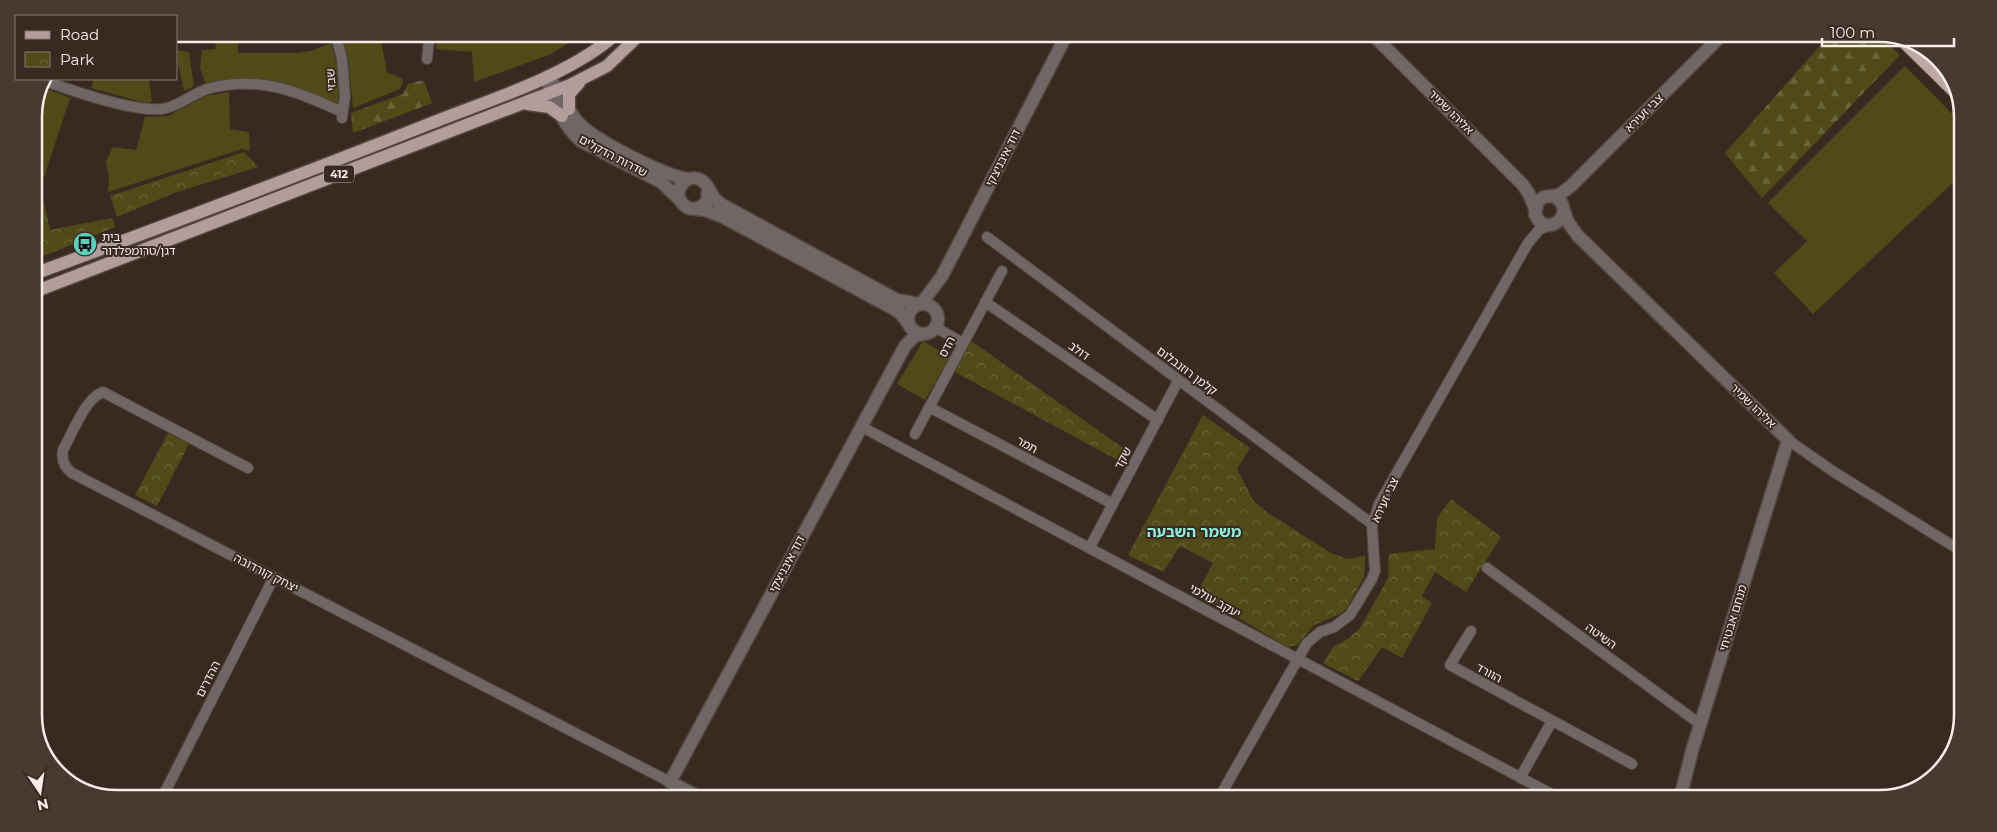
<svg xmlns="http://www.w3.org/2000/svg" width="1997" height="832" font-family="Montserrat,'Noto Sans Hebrew',sans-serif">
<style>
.grass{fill:#4f4a18}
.forest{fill:url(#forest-firs)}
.park{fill:url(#park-crowns)}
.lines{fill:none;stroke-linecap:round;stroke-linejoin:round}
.minor-casing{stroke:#54453d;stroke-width:12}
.tertiary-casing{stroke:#54453d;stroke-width:15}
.primary-casing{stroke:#54453d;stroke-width:15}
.trunk-casing{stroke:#54453d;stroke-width:16}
.minor{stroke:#706665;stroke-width:10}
.tertiary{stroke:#706665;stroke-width:12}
.primary{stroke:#b19d9b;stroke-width:12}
.trunk{stroke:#bea8a6;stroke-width:14}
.labels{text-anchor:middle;stroke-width:4;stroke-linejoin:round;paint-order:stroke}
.shield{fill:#392a21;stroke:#bfb2ac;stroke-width:1}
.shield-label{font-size:11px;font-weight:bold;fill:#f8ede8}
.street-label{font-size:12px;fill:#f8ede8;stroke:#392a21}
.poi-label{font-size:12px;fill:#f8ede8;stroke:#392a21;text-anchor:start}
.quarter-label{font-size:15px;font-weight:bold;fill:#8cf3e1;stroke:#392a21}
.rim{fill:none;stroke:#f8ede8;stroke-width:2.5}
</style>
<defs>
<pattern id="forest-firs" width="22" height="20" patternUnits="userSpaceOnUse" patternTransform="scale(1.25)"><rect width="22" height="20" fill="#4f4a18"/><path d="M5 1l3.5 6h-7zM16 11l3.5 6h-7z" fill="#69643a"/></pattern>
<pattern id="park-crowns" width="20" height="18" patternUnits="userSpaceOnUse" patternTransform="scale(1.25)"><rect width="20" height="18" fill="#4f4a18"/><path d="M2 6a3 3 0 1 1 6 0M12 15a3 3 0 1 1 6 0" fill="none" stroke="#69643a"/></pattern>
</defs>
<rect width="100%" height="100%" fill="#392a21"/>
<path class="grass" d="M 342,40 L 381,40 L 387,73 L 395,75 L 403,80 L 400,89 L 353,108 L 348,58 Z
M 437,40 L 569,40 L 570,42 L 551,54 L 474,82 L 472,52 L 436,49 Z
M 216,42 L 238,43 L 238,53 L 295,53 L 311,51 L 331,43 L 337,65 L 339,106 L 296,89 L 206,85 L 200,68 L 202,50 L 215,49 Z
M 176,50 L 189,52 L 194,86 L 184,91 L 178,63 L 176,62 Z
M 1905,66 L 1963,125 L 1962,174 L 1813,314 L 1774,273 L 1807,241 L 1768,203 Z
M 94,79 L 149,79 L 152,102 L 145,103 L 91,88 Z
M 45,88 L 70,98 L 43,180 L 34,155 L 34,112 Z
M 229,92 L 230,129 L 249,132 L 250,151 L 242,149 L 108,192 L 109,179 L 106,161 L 113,147 L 136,150 L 145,117 L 168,116 L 205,96 Z
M 923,341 L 950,357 L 925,400 L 897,384 Z"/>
<path class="forest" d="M 1825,40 L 1884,40 L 1900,55 L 1762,198 L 1725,153 Z
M 419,81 L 424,81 L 432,103 L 353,133 L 351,113 L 403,94 L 408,84 Z"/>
<path class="park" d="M 244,152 L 258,167 L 174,193 L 117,217 L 110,196 Z
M 42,193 L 50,230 L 112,218 L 115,227 L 34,260 L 34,196 Z
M 971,341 L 1129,452 L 1123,463 L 955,372 Z
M 1203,415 L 1250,448 L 1237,469 L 1253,500 L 1268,513 L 1331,553 L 1348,559 L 1365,556 L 1364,577 L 1346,609 L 1340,614 L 1314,625 L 1297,645 L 1287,647 L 1197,593 L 1213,563 L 1180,546 L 1163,572 L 1128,555 Z
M 168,433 L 189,444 L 157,506 L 135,495 Z
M 1451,499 L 1501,537 L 1466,592 L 1435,572 L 1422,596 L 1432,603 L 1402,658 L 1382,647 L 1358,681 L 1323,663 L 1333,647 L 1349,638 L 1360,628 L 1388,578 L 1389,554 L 1435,549 L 1437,518 Z"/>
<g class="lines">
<g class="minor-casing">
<path id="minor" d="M 337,40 L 342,59 L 345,96 L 342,118
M 427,59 L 429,40
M 48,82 C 76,92 133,112 162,109 C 178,107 192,94 207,89 C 259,75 297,91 342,112
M 987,237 L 1372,524
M 985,302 L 1158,420
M 935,327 L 963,343
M 929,407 L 1113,504
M 862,427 C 1094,549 1324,675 1557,797
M 915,434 L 1002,271
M 1788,440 L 1834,472 L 1953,546
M 248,468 L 103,392 C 86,397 72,434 63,450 C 61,460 64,467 72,473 L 670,782
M 1090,547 L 1178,381
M 1487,568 L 1700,724
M 1471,631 L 1450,665 L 1632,764
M 1520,778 L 1552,721
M 165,792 L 274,577
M 1220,796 L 1307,643 L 1320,632 L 1334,627 L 1350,615 L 1372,579 L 1375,571 L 1372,527 L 1379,504 L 1528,243 L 1539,230 L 1549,225"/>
</g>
<g class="tertiary-casing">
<path id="tertiary" d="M 1378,40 L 1523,185 L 1529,194 L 1535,209
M 547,77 C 551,100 563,125 581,141 L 661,182 L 679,199
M 552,82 C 563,94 567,109 577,121 C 591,139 665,176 688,179
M 708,189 L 707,202 C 700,209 690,212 683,204 C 671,192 686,172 701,180 C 708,184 710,193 715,199 C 719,203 723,206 728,208 L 897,300 L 919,304
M 1553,196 C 1581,210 1546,242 1535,214 L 1538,201 L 1544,197 L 1559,195 L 1571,186 L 1717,40
M 695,209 L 705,210 L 723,217 L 894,309 L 900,313 L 909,324
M 1564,211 L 1568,222 L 1578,236 L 1788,440 L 1692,751 L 1680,798
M 921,304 L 942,276 L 1064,40
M908 319a15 15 0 1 1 30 0a15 15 0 1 1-30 0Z
M 693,794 L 670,782 L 905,346 L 915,336 L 923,334"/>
</g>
<g class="primary-casing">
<path id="primary" d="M 527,104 L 549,107 L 562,116
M 569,109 L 569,94 L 579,83
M 34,274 C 164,226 295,177 424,126 C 483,102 559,80 609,40
M 34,292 L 570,85 L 607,66 L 634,40"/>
</g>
<g class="trunk-casing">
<path id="trunk" d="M 1903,40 L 1955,91"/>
</g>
<use href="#minor" class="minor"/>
<use href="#tertiary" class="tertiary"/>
<use href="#primary" class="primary"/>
<use href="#trunk" class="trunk"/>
</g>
<defs>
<g id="bus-disc" transform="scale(1.25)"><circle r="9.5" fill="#5bcebc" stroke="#392a21"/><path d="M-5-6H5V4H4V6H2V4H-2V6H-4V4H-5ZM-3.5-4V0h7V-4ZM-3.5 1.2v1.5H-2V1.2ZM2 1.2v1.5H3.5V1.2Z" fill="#111"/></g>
</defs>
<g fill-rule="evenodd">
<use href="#bus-disc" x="85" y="244"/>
</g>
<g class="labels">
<rect class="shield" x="324" y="165.5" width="30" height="17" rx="4"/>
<g class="shield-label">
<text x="339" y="178">412</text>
</g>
<g class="street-label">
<text transform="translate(331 80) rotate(-94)" y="4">שבזי</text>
<text transform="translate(1451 112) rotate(45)" y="4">אליהו שמיר</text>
<text transform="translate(1644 113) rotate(-45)" y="4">צבי זעירא</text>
<text transform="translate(613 156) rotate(28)" y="4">שדרות הדקלים</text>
<text transform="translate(1003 158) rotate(-63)" y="4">דוד איבניצקי</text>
<text transform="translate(947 347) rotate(-62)" y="4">הדס</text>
<text transform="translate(1079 351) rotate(35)" y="4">דולב</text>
<text transform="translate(1187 371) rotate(37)" y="4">קלמן רוזנבלום</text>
<text transform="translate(1753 406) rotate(44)" y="4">אליהו שמיר</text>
<text transform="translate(1027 445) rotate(28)" y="4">תמר</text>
<text transform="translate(1123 458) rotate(-62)" y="4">שקד</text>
<text transform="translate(1385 500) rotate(-65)" y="4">צבי זעירא</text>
<text transform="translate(787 564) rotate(-62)" y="4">דוד איבניצקי</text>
<text transform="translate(266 573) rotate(27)" y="4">יצחק קורדובה</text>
<text transform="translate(1215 601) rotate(29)" y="4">יעקב עולמי</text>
<text transform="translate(1733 618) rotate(-73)" y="4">מנחם אבטיחי</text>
<text transform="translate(1601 636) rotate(36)" y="4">השיטה</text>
<text transform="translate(1489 673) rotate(28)" y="4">הוורד</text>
<text transform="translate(208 679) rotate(-63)" y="4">ההדרים</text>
</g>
<g class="poi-label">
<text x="102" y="241">בית<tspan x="102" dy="14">דגן/טרומפלדור</tspan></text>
</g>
<g class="quarter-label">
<text x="1194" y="537">משמר השבעה</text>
</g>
</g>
<path d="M0 0H1997V832H0ZM117 42H1879A75 75 0 0 1 1954 117V715A75 75 0 0 1 1879 790H117A75 75 0 0 1 42 715V117A75 75 0 0 1 117 42Z" fill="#483a31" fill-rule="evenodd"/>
<path class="rim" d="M117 42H1879A75 75 0 0 1 1954 117V715A75 75 0 0 1 1879 790H117A75 75 0 0 1 42 715V117A75 75 0 0 1 117 42Z"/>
<rect x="15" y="15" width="162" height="65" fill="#392a21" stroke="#857871"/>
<rect x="25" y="31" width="25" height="8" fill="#b19d9b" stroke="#857871"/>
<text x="60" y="40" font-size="15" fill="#f8ede8">Road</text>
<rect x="25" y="52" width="25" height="15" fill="url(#park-crowns)" stroke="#857871"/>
<text x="60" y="65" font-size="15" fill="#f8ede8">Park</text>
<g transform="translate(40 792) rotate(167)" stroke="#392a21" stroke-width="4" paint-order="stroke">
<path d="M0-4L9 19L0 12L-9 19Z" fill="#f8ede8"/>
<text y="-8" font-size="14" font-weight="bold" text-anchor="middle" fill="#f8ede8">N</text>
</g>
<path d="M1822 38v8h132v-8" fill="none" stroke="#f8ede8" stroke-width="2.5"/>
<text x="1830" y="38" font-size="15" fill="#f8ede8" stroke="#392a21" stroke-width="4" paint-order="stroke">100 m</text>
</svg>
